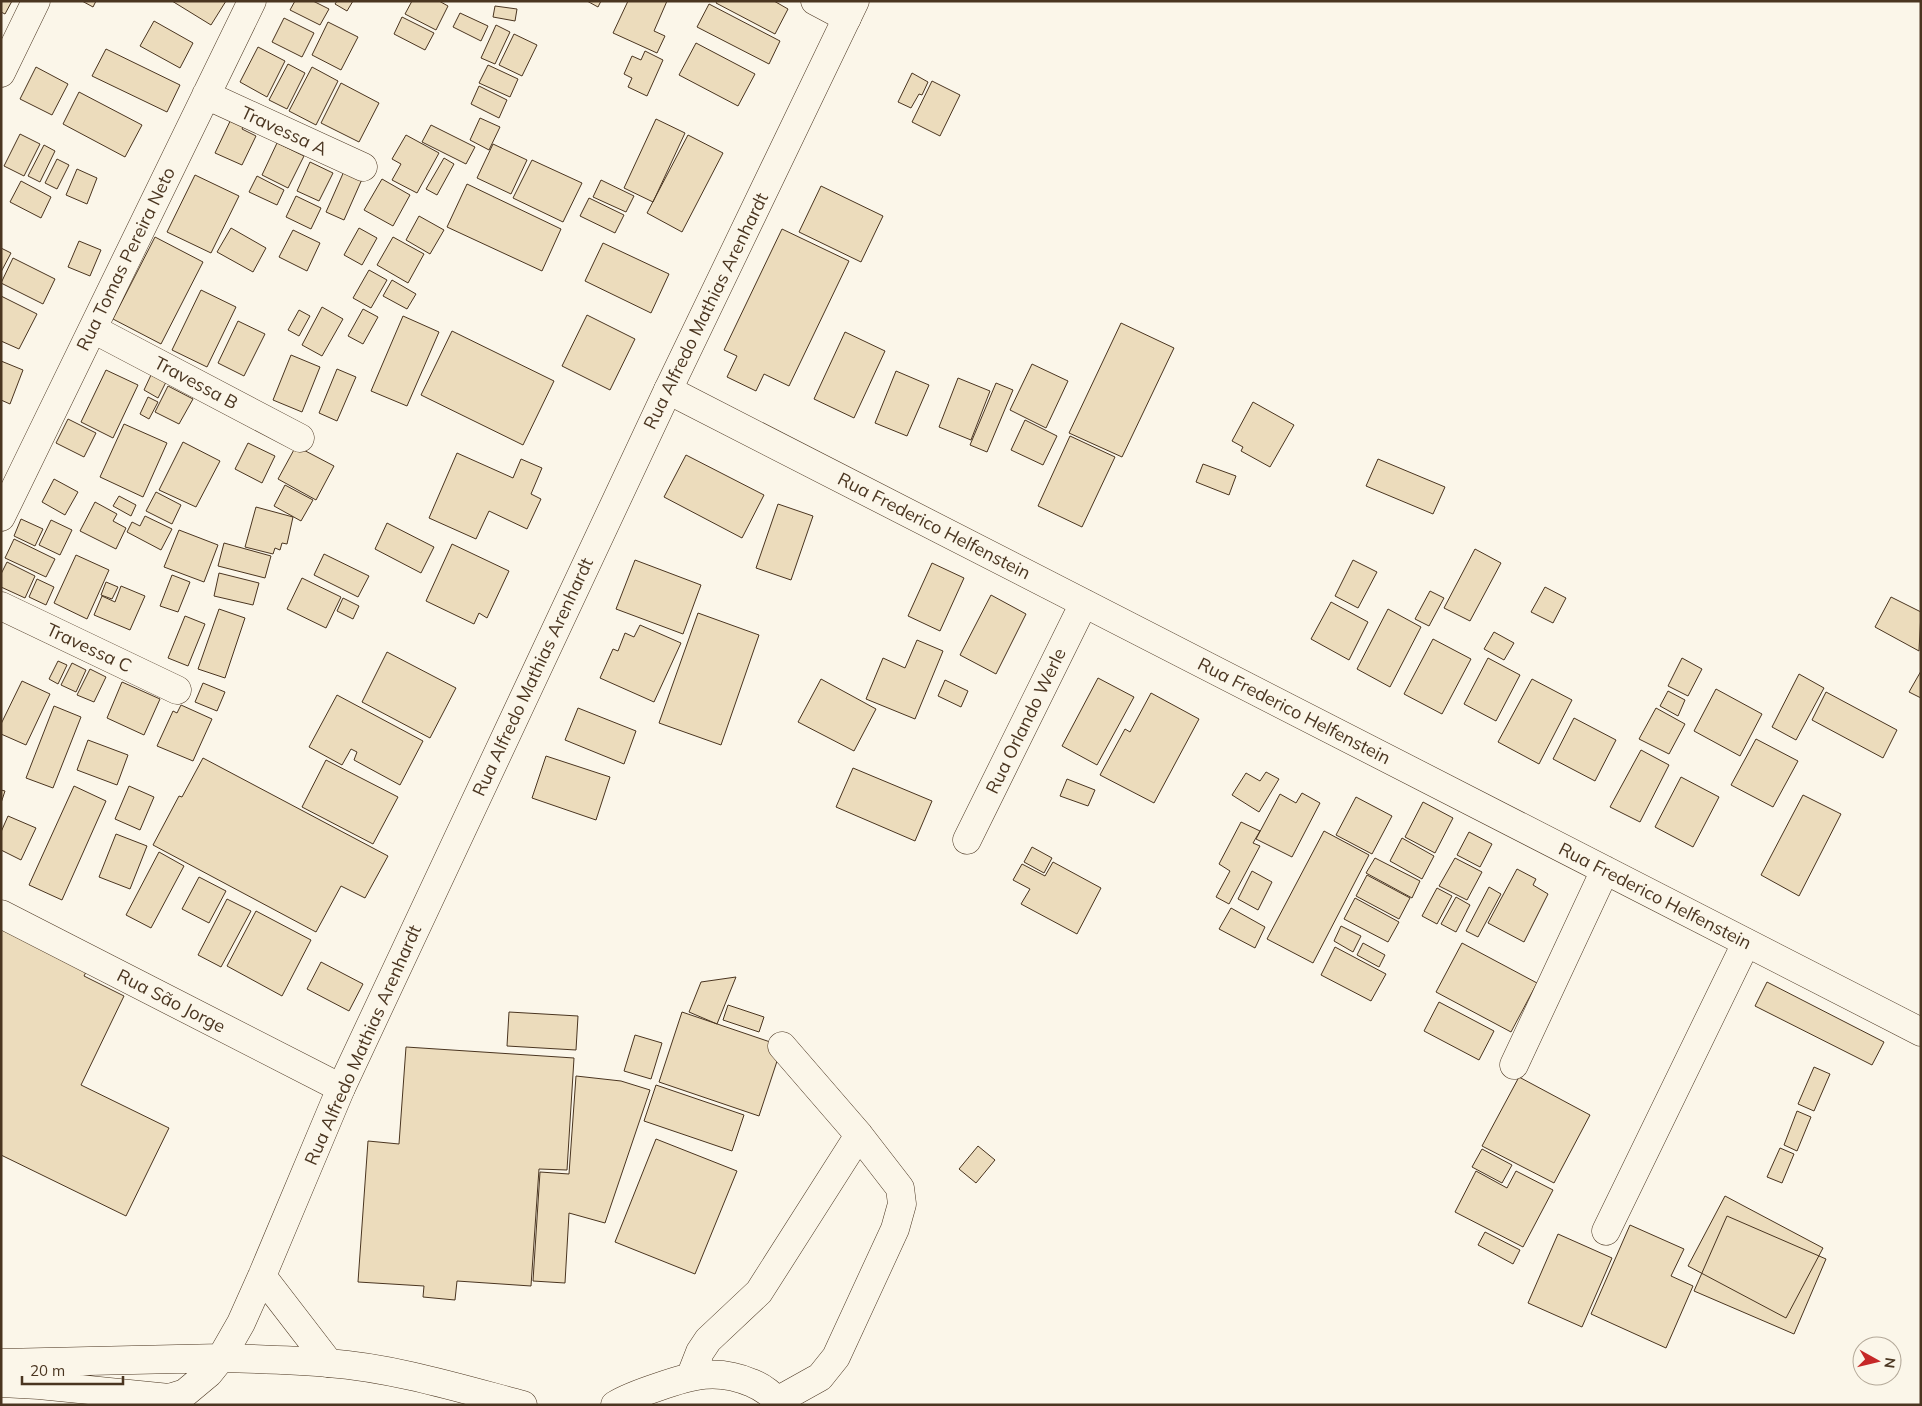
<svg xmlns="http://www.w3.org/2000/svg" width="1922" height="1406" font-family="Mulish,sans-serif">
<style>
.building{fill:#ecdcbc;stroke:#4a3520}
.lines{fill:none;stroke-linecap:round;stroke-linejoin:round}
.minor-casing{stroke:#4a3520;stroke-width:29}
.major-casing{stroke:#4a3520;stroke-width:29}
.highway-casing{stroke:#4a3520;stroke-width:29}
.minor{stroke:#fbf6e9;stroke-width:28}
.major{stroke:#fbf6e9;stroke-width:28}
.highway{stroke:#fbf6e9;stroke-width:28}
.labels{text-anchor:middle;stroke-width:4;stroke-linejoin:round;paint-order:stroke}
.street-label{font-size:18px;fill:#4a3520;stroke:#fbf6e9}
</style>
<rect width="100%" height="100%" fill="#fbf6e9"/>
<path class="building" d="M 1,1 L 12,1 L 5,14 L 1,12 Z
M 82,1 L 96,1 L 93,7 Z
M 172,1 L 226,1 L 211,25 Z
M 295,1 L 313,1 L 329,9 L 320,25 L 290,10 Z
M 337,1 L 353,1 L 347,11 L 335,4 Z
M 412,1 L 439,1 L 448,6 L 436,30 L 405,14 Z
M 587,1 L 601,1 L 598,7 Z
M 628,1 L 667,1 L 654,31 L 665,36 L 657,53 L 613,33 Z
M 717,1 L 774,1 L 788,9 L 775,34 L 716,3 Z
M 709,4 L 780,41 L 769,64 L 697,27 Z
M 495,6 L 517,9 L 515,21 L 493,17 Z
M 460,13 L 488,26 L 481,41 L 453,27 Z
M 402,17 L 434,33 L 425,50 L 394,34 Z
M 284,18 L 314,33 L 302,57 L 272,42 Z
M 154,21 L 193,43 L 180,68 L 140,46 Z
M 328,22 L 358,37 L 341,70 L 312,55 Z
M 496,25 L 510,32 L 495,64 L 481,58 Z
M 514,34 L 537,45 L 522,76 L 499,65 Z
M 696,43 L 755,74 L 738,106 L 679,75 Z
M 258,47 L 285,61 L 267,97 L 240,82 Z
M 106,49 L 180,85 L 167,112 L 92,76 Z
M 645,51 L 663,60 L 647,96 L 628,87 L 632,78 L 624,74 L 632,56 L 641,60 Z
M 288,64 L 305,73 L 287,109 L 269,100 Z
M 488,65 L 518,79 L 510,97 L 479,83 Z
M 36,67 L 68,84 L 52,115 L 20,99 Z
M 312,67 L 338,81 L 316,125 L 289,111 Z
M 912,73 L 928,82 L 922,95 L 919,94 L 911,108 L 898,102 Z
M 932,81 L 960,95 L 940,136 L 912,122 Z
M 341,83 L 379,103 L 359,142 L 321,123 Z
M 479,86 L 507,100 L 499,118 L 471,104 Z
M 79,92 L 142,125 L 125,157 L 63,124 Z
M 233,115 L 246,121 L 242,129 L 256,136 L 242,165 L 215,153 Z
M 480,118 L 500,127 L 489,150 L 470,140 Z
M 656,119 L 685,133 L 653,202 L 624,188 Z
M 431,125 L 475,147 L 466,164 L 422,142 Z
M 20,134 L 40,144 L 24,176 L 4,166 Z
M 406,135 L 439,153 L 417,193 L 392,180 L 401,164 L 392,159 Z
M 688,135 L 723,153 L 682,232 L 647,213 Z
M 277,143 L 304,156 L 288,188 L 262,175 Z
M 493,144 L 527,160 L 511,194 L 477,178 Z
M 44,145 L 55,151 L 40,182 L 28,176 Z
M 444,158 L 454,164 L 437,195 L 426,189 Z
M 57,159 L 69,165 L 57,189 L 45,183 Z
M 532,160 L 582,183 L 563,222 L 513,198 Z
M 310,162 L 333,173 L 319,201 L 297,191 Z
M 77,169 L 97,178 L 87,204 L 66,195 Z
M 345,169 L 363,177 L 344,220 L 326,212 Z
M 195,175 L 239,196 L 211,253 L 167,232 Z
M 257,176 L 284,190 L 277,205 L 249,192 Z
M 382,179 L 410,195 L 393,226 L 364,210 Z
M 601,180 L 634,196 L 626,212 L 593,197 Z
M 21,181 L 51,197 L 41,218 L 10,202 Z
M 467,184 L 561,229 L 542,271 L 447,227 Z
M 821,186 L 883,216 L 861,262 L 799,232 Z
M 296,196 L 321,208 L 311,229 L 286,217 Z
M 589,198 L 624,215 L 615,233 L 580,216 Z
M 419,216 L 444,230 L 430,254 L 406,240 Z
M 231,228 L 266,248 L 253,272 L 217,252 Z
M 359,228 L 377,238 L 362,265 L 344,255 Z
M 782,229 L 849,261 L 789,386 L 764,374 L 756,391 L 727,377 L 737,356 L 724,350 Z
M 293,230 L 320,243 L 307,271 L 279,257 Z
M 155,237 L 203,262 L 161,344 L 113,319 Z
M 393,237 L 424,254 L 408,283 L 377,265 Z
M 79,241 L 101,250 L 90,276 L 68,267 Z
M 603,243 L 669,274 L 651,313 L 585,281 Z
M 1,248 L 11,253 L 1,272 Z
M 13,258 L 55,279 L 43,304 L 1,283 Z
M 369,270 L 387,280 L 371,308 L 353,298 Z
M 392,280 L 416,294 L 407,309 L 383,296 Z
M 201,290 L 236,307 L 207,367 L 172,350 Z
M 1,296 L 37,314 L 19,349 L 1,341 Z
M 322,307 L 343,319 L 322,356 L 302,345 Z
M 363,309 L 378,317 L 363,344 L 348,336 Z
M 299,310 L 310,316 L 299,336 L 288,330 Z
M 587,315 L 635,339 L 610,390 L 562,366 Z
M 403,316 L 439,332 L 407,406 L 371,391 Z
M 238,321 L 265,334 L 244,376 L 218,363 Z
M 1121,323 L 1174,348 L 1122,457 L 1069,433 Z
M 452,331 L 554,381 L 523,445 L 421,395 Z
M 845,332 L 885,351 L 854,418 L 814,399 Z
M 291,355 L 320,367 L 302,412 L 273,400 Z
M 1,361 L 23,370 L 10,404 L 1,400 Z
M 1032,364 L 1068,381 L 1046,428 L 1010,410 Z
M 337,369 L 356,377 L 337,421 L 319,413 Z
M 106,370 L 138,385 L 113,438 L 81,422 Z
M 896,371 L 929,385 L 907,436 L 875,423 Z
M 151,375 L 166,382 L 158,398 L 144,390 Z
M 958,378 L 990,391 L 971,440 L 939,427 Z
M 996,383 L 1013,390 L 987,452 L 970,445 Z
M 168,386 L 193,399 L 179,424 L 155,412 Z
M 148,397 L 158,402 L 149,419 L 140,414 Z
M 1253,402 L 1294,425 L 1270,467 L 1241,451 L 1243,447 L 1232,441 Z
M 68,419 L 96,433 L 84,457 L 56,443 Z
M 1025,420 L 1057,436 L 1043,465 L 1011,450 Z
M 124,424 L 167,443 L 143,497 L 100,477 Z
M 1070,436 L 1115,457 L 1082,527 L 1038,506 Z
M 183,442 L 220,461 L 196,507 L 159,490 Z
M 248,443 L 275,456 L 262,483 L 235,469 Z
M 296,446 L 334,466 L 316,500 L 278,479 Z
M 457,453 L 513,478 L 521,459 L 542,468 L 531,494 L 541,499 L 527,529 L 489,511 L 476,539 L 429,518 Z
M 686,455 L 764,495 L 742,538 L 664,497 Z
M 1378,459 L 1445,487 L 1433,514 L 1366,486 Z
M 1203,464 L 1236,476 L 1229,495 L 1196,482 Z
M 54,479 L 78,492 L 65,515 L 42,502 Z
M 285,485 L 313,500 L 301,521 L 274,506 Z
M 156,492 L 181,505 L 172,524 L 146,511 Z
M 119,496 L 136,505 L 131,516 L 113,506 Z
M 95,502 L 117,514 L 113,521 L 126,528 L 116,549 L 80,531 Z
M 778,504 L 813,516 L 791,580 L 756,568 Z
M 256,507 L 293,517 L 287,544 L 282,543 L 280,550 L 275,548 L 273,554 L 245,547 Z
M 145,516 L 172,529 L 161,550 L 127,532 L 132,522 L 140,526 Z
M 21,519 L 43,529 L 35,546 L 14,536 Z
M 51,520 L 72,530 L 60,555 L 39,545 Z
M 387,523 L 434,547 L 421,573 L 375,549 Z
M 179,530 L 218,545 L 204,582 L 164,567 Z
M 14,539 L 55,559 L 46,577 L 5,558 Z
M 224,543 L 271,556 L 265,578 L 218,566 Z
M 452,544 L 509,571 L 487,618 L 479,613 L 474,624 L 426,601 Z
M 1475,549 L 1501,563 L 1470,621 L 1444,608 Z
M 324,554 L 369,576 L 358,597 L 314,575 Z
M 76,555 L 109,570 L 87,619 L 54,603 Z
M 635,560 L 701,585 L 683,634 L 616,609 Z
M 1353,560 L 1377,572 L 1358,608 L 1335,596 Z
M 7,562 L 35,576 L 25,598 L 1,587 L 1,574 Z
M 932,563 L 964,578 L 940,631 L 908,616 Z
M 219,573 L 259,583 L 253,605 L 214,596 Z
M 172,575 L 190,582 L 178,612 L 160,606 Z
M 302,578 L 341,597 L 326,628 L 287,609 Z
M 37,579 L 54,587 L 46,605 L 29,597 Z
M 106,582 L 118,587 L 112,599 L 101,595 Z
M 121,586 L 145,596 L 130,630 L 94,615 L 102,596 L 115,602 Z
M 1545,587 L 1566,598 L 1553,623 L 1531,612 Z
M 1430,591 L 1444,598 L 1429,626 L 1415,619 Z
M 991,595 L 1026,614 L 996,674 L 960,655 Z
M 1891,597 L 1921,612 L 1919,651 L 1875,627 Z
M 343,598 L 359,606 L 353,619 L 337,611 Z
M 1331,602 L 1368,622 L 1349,660 L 1311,639 Z
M 219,609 L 245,618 L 225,678 L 198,669 Z
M 1388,609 L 1421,627 L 1390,687 L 1357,669 Z
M 698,613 L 759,635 L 721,745 L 659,723 Z
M 185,616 L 205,624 L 188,666 L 168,658 Z
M 640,625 L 681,643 L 654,702 L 600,678 L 613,649 L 618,651 L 625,633 L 634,637 Z
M 1494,632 L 1514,643 L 1504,660 L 1484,649 Z
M 1433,639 L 1471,659 L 1442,714 L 1404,694 Z
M 917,640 L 943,651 L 915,719 L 866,699 L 883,658 L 905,668 Z
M 387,652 L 456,688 L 430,738 L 362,702 Z
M 1488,658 L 1520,675 L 1496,721 L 1464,704 Z
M 1682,658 L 1702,669 L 1688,696 L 1668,686 Z
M 58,661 L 67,665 L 58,684 L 49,679 Z
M 72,663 L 86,670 L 76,692 L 61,685 Z
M 90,669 L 106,677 L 94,702 L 77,695 Z
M 1921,671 L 1921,698 L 1909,692 Z
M 1799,674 L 1824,688 L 1796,740 L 1772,727 Z
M 1098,678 L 1134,697 L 1097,765 L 1062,746 Z
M 821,679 L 876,709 L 854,751 L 798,722 Z
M 1532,679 L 1572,700 L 1539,764 L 1498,742 Z
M 945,680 L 968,691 L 961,707 L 938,696 Z
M 22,681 L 50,694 L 26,745 L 1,734 L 1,724 Z
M 122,682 L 160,699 L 144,735 L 107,718 Z
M 203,683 L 225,692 L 217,711 L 195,702 Z
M 1716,689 L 1762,714 L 1740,756 L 1694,731 Z
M 1668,691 L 1685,700 L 1678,716 L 1660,706 Z
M 1826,692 L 1897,730 L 1883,758 L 1812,720 Z
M 1151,693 L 1199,719 L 1154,803 L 1100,775 L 1125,729 L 1130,732 Z
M 337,695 L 423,741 L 400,785 L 354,760 L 357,752 L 351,749 L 342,765 L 309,747 Z
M 181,705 L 212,719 L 193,761 L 157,746 L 173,711 L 177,713 Z
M 54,706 L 81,717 L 53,788 L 26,778 Z
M 578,708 L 636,731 L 624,764 L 565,740 Z
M 1656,708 L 1685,724 L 1669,754 L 1639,739 Z
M 1574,718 L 1616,740 L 1595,781 L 1553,759 Z
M 1756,739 L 1798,761 L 1773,807 L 1731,785 Z
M 88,740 L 128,755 L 117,785 L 77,770 Z
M 1641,750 L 1669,765 L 1640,822 L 1610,807 Z
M 546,756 L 610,777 L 596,820 L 532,798 Z
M 203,758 L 388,856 L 365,898 L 341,886 L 316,932 L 153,845 L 179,796 L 182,797 Z
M 326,760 L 398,797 L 373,844 L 302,807 Z
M 853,768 L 932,801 L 915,841 L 836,807 Z
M 1266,772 L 1279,779 L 1259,812 L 1232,795 L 1246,773 L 1260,781 Z
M 1681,777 L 1719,797 L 1693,847 L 1655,827 Z
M 1067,779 L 1095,790 L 1088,806 L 1060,796 Z
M 74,786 L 106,801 L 62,900 L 29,885 Z
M 129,786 L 154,797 L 140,830 L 115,819 Z
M 1,790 L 5,791 L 1,803 Z
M 1302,793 L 1320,803 L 1292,857 L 1256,839 L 1280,794 L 1296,803 Z
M 1803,795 L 1841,814 L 1799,896 L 1761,875 Z
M 1356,797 L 1392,816 L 1372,854 L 1336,835 Z
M 1423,802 L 1453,818 L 1435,853 L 1405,837 Z
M 8,816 L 36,828 L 21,860 L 1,850 L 1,832 Z
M 1241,822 L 1260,831 L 1253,843 L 1260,846 L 1229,904 L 1216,897 L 1230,871 L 1219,864 Z
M 1324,831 L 1369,855 L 1313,963 L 1267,939 Z
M 1469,832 L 1492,844 L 1480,867 L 1457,855 Z
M 116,834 L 147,846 L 130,889 L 99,877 Z
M 1402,838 L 1434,856 L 1422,879 L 1390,861 Z
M 1032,847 L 1052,858 L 1044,873 L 1024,862 Z
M 159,852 L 184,866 L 151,928 L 126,915 Z
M 1375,858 L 1420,881 L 1412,898 L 1366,873 Z
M 1455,858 L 1482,872 L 1467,900 L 1439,886 Z
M 1053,862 L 1101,888 L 1077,934 L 1021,904 L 1030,889 L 1013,880 L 1022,864 L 1045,876 Z
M 1517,869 L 1536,879 L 1533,885 L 1548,894 L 1524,942 L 1488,923 Z
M 1252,871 L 1272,882 L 1258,910 L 1238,899 Z
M 1367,875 L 1410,898 L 1399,919 L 1356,896 Z
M 199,877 L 226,891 L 209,923 L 182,909 Z
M 1489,887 L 1501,894 L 1478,937 L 1466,931 Z
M 1437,888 L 1452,896 L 1437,924 L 1422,916 Z
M 1456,897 L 1470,905 L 1456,932 L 1441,924 Z
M 1355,898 L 1399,922 L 1388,942 L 1344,919 Z
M 227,899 L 251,911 L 221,967 L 198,955 Z
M 1231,908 L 1265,927 L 1255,948 L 1219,929 Z
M 256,911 L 311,940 L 282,996 L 227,966 Z
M 1,921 L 90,964 L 84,976 L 124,996 L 81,1085 L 169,1128 L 126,1216 L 1,1155 Z
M 1341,926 L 1361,936 L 1353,952 L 1334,941 Z
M 1363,943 L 1385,955 L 1379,967 L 1357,955 Z
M 1462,943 L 1537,983 L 1511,1032 L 1436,992 Z
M 1335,947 L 1386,974 L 1371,1001 L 1321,975 Z
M 321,962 L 363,984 L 349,1011 L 307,989 Z
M 736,977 L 717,1024 L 689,1012 L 701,982 Z
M 1767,982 L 1884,1042 L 1872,1065 L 1755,1006 Z
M 1439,1002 L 1494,1031 L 1479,1060 L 1424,1031 Z
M 728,1005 L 764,1017 L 759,1032 L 723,1020 Z
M 509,1012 L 578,1016 L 576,1050 L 507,1046 Z
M 682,1012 L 782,1046 L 759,1116 L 659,1082 Z
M 635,1035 L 662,1043 L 651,1079 L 624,1071 Z
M 406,1047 L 574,1058 L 567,1170 L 539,1169 L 531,1286 L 457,1281 L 455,1300 L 423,1297 L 424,1286 L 358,1282 L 368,1141 L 399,1144 Z
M 1814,1067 L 1830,1074 L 1814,1111 L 1798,1104 Z
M 576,1076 L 621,1081 L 650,1090 L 605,1223 L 569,1213 L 565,1283 L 533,1281 L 540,1172 L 569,1174 Z
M 1519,1077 L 1590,1115 L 1554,1183 L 1482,1146 Z
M 656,1085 L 744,1115 L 732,1151 L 644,1121 Z
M 1797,1111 L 1811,1117 L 1797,1151 L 1784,1145 Z
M 656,1139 L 737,1171 L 695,1274 L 615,1242 Z
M 978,1146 L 995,1160 L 976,1183 L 959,1169 Z
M 1780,1148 L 1794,1154 L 1782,1183 L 1767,1177 Z
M 1482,1149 L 1512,1165 L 1502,1183 L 1472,1167 Z
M 1476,1171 L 1507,1188 L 1516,1171 L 1553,1190 L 1523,1247 L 1455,1212 Z
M 1725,1196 L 1823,1248 L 1786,1318 L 1688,1266 Z
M 1727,1216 L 1826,1259 L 1794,1334 L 1694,1291 Z
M 1630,1225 L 1684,1249 L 1671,1276 L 1693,1286 L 1666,1348 L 1591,1314 Z
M 1485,1232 L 1520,1250 L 1513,1264 L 1478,1245 Z
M 1558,1234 L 1612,1258 L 1582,1327 L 1528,1303 Z"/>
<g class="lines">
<g class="minor-casing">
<path id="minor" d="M 815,1 L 847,18
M 1,73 L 36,1
M 206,95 L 363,167
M 93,329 L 300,438
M 668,390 L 1921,1032
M 1,517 L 252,1
M 1,606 L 177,690
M 967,840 L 1084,603
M 1,914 L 341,1088
M 1514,1065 L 1605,870
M 1606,1231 L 1746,943
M 691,1375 L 700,1352 L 708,1340 L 759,1292 L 859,1135
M 777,1401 L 820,1377 L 836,1357 L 895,1229 L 902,1204 L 900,1188 L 859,1135 L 782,1046
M 615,1405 C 628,1397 643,1392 658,1387 C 692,1375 717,1368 752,1383 C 762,1387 774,1395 779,1405"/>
</g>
<g class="major-casing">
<path id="major" d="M 262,1276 L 329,1363
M 1,1363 L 221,1358
M 1,1383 L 39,1385 L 169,1398 L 185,1393 L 209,1373 L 221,1358 L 241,1323 L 262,1276 L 341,1088 L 668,390 L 855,1"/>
</g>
<g class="highway-casing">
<path id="highway" d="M 221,1358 C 257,1359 293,1360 328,1363 C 394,1368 459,1388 523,1405"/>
</g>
<use href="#minor" class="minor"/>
<use href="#major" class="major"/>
<use href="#highway" class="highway"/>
</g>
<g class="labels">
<g class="street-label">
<text transform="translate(284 131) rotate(25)" y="6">Travessa A</text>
<text transform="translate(126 259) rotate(-64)" y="6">Rua Tomas Pereira Neto</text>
<text transform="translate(706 311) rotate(-64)" y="6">Rua Alfredo Mathias Arenhardt</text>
<text transform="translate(196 383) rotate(28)" y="6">Travessa B</text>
<text transform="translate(934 526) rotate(27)" y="6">Rua Frederico Helfenstein</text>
<text transform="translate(89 648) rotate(25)" y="6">Travessa C</text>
<text transform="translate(533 677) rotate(-65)" y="6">Rua Alfredo Mathias Arenhardt</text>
<text transform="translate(1294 711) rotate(27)" y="6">Rua Frederico Helfenstein</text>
<text transform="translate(1026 721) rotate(-64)" y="6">Rua Orlando Werle</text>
<text transform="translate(1655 896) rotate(27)" y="6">Rua Frederico Helfenstein</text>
<text transform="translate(171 1001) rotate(27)" y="6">Rua São Jorge</text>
<text transform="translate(363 1045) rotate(-66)" y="6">Rua Alfredo Mathias Arenhardt</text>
</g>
</g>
<rect width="1922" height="1406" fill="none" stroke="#4a3520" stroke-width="5"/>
<g transform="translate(1877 1361) rotate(98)"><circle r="24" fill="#fbf6e9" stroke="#b4a999"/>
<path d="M0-4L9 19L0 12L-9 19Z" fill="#c62828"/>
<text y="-8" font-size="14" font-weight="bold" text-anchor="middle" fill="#4a3520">N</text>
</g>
<path d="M22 1376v8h101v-8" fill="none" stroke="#4a3520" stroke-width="2.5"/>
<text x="30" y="1376" font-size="15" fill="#4a3520" stroke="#fbf6e9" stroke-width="4" paint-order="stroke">20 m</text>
</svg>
